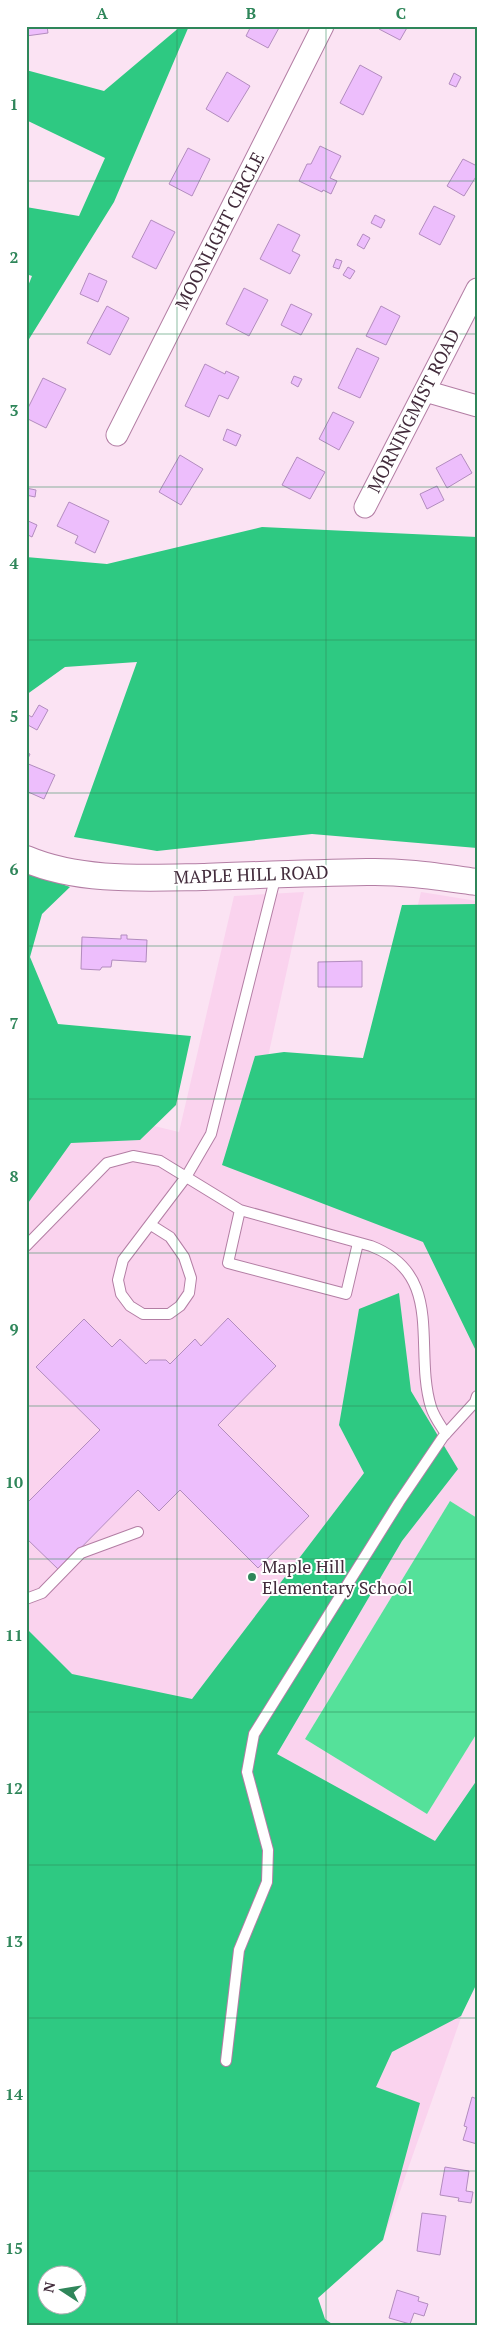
<svg xmlns="http://www.w3.org/2000/svg" width="503" height="2352" font-family="'PT Serif',serif">
<style>
.built{fill:#fad3ee;fill-rule:evenodd}
.green{fill:#55e19a}
.forest{fill:#2ec982;fill-rule:evenodd}
.building{fill:#edbefc;stroke:#b28cbe}
.lines{fill:none;stroke-linecap:round;stroke-linejoin:round}
.service-casing{stroke:#b37ea4;stroke-width:12}
.minor-casing{stroke:#b37ea4;stroke-width:23}
.tertiary-casing{stroke:#b37ea4;stroke-width:28}
.service{stroke:#fff;stroke-width:10}
.minor{stroke:#fff;stroke-width:21}
.tertiary{stroke:#fff;stroke-width:26}
.grid{fill:none;stroke:#2f865a;stroke-width:1;stroke-opacity:0.55}
.poi-dot{fill:#2f865a;stroke:#fff;stroke-width:2}
.labels{text-anchor:middle;stroke-width:4;stroke-linejoin:round;paint-order:stroke}
.street-label{font-size:18px;fill:#422b3b;stroke:#fff}
.poi-label{font-size:18px;fill:#422b3b;stroke:#fff;text-anchor:start}
.neatline{fill:none;stroke:#2f865a;stroke-width:2}
.grid-label{font-size:16px;text-anchor:middle;font-weight:bold;fill:#2f865a}
</style>
<rect width="100%" height="100%" fill="#fbe3f3"/>
<path class="built" d="M 304,892 L 247,1153 L 351,1182 L 421,892 L 477,901 L 477,1972 L 383,2240 L 26,2326 L 26,1095 L 179,1132 L 234,896 ZM 48,2274 L 78,2274 L 78,2304 L 48,2304 Z"/>
<path class="green" d="M 450,1501 L 477,1518 L 477,1733 L 427,1814 L 305,1739 Z"/>
<path class="forest" d="M 181,26 L 189,26 L 114,202 L 26,344 L 26,291 L 32,276 L 26,274 L 26,207 L 79,216 L 105,158 L 26,120 L 26,70 L 104,91 Z
M 262,527 L 477,537 L 477,848 L 312,834 L 157,851 L 74,837 L 137,662 L 65,667 L 26,695 L 26,557 L 107,564 Z
M 26,871 L 70,887 L 42,914 L 30,957 L 58,1024 L 191,1036 L 176,1105 L 140,1140 L 71,1143 L 26,1206 Z
M 477,904 L 477,1353 L 423,1242 L 222,1165 L 255,1056 L 284,1052 L 363,1058 L 402,905 Z
M 399,1293 L 411,1391 L 458,1469 L 402,1541 L 277,1754 L 435,1841 L 477,1780 L 477,1983 L 461,2016 L 392,2052 L 376,2087 L 420,2103 L 383,2240 L 318,2298 L 325,2319 L 335,2326 L 26,2326 L 26,1628 L 72,1674 L 192,1699 L 364,1473 L 339,1425 L 359,1309 ZM 48,2274 L 78,2274 L 78,2304 L 48,2304 Z"/>
<path class="building" d="M 26,26 L 47,26 L 48,33 L 26,36 Z
M 251,26 L 280,26 L 268,48 L 246,36 Z
M 380,26 L 408,26 L 400,40 L 379,29 Z
M 360,65 L 382,77 L 363,115 L 340,103 Z
M 227,72 L 250,86 L 228,122 L 206,109 Z
M 454,73 L 461,77 L 456,87 L 449,84 Z
M 320,146 L 341,156 L 330,178 L 337,181 L 331,194 L 323,190 L 322,192 L 299,181 L 307,164 L 311,164 Z
M 188,148 L 210,159 L 192,196 L 169,184 Z
M 463,159 L 477,166 L 477,175 L 464,196 L 447,186 Z
M 434,206 L 455,216 L 440,245 L 419,234 Z
M 375,215 L 385,220 L 381,228 L 371,223 Z
M 151,220 L 175,232 L 156,269 L 132,257 Z
M 278,224 L 300,235 L 292,251 L 300,255 L 290,274 L 260,259 Z
M 363,234 L 370,238 L 364,249 L 357,245 Z
M 336,259 L 342,261 L 339,269 L 333,267 Z
M 348,267 L 355,271 L 350,279 L 343,275 Z
M 89,273 L 107,281 L 98,302 L 80,294 Z
M 244,288 L 268,300 L 249,336 L 226,324 Z
M 291,304 L 312,314 L 301,335 L 281,325 Z
M 107,306 L 129,318 L 110,355 L 87,343 Z
M 381,306 L 400,316 L 386,345 L 366,336 Z
M 357,348 L 379,358 L 360,398 L 338,388 Z
M 205,364 L 225,374 L 226,371 L 239,377 L 228,399 L 219,395 L 209,417 L 185,406 Z
M 294,376 L 302,379 L 298,387 L 291,383 Z
M 43,378 L 66,389 L 46,428 L 26,418 L 26,412 Z
M 333,412 L 354,422 L 339,450 L 319,439 Z
M 227,429 L 241,435 L 236,446 L 223,440 Z
M 461,454 L 472,473 L 447,488 L 436,468 Z
M 180,455 L 203,469 L 181,505 L 159,492 Z
M 297,457 L 325,472 L 310,499 L 282,485 Z
M 437,486 L 444,500 L 427,509 L 420,494 Z
M 26,488 L 36,490 L 35,497 L 26,495 Z
M 69,502 L 109,521 L 95,553 L 75,543 L 78,536 L 57,526 Z
M 26,520 L 37,525 L 32,537 L 26,534 Z
M 39,705 L 48,710 L 37,730 L 26,724 L 26,714 L 32,717 Z
M 26,752 L 30,754 L 26,763 L 55,775 L 44,799 L 26,791 Z
M 121,935 L 127,935 L 127,939 L 147,940 L 146,962 L 112,960 L 111,967 L 102,967 L 100,970 L 81,969 L 82,937 L 121,939 Z
M 362,961 L 362,987 L 318,987 L 318,962 Z
M 228,1318 L 276,1366 L 218,1425 L 309,1516 L 258,1568 L 180,1490 L 159,1511 L 138,1490 L 59,1570 L 26,1538 L 26,1504 L 100,1430 L 36,1367 L 84,1319 L 112,1347 L 120,1339 L 146,1364 L 150,1360 L 166,1360 L 170,1364 L 195,1339 L 201,1346 Z
M 472,2097 L 477,2099 L 477,2144 L 463,2140 L 467,2127 L 464,2126 Z
M 445,2167 L 469,2171 L 466,2191 L 473,2192 L 471,2203 L 458,2201 L 459,2198 L 440,2195 Z
M 422,2213 L 446,2216 L 440,2255 L 417,2251 Z
M 397,2290 L 419,2297 L 418,2301 L 428,2304 L 424,2316 L 414,2313 L 410,2324 L 389,2318 Z"/>
<g class="lines">
<g class="service-casing">
<path id="service" d="M 151,1225 L 170,1237 L 184,1257 L 191,1278 L 189,1293 L 180,1306 L 169,1314 L 143,1314 L 130,1306 L 121,1294 L 118,1280 L 123,1260 L 186,1177 L 211,1134 L 276,875
M 358,1243 L 346,1294 L 228,1263 L 240,1210 L 371,1246 C 446,1275 413,1348 431,1407 C 434,1417 441,1426 446,1434
M 26,1246 L 107,1163 L 133,1156 L 160,1161 L 240,1210
M 26,1599 L 42,1593 L 81,1553 L 138,1532
M 226,2061 L 239,1950 L 267,1882 L 268,1850 L 247,1772 L 254,1734 L 399,1502 L 443,1437 L 475,1402 L 477,1396"/>
</g>
<g class="minor-casing">
<path id="minor" d="M 425,391 L 477,406
M 117,435 L 323,26
M 365,507 L 477,289"/>
</g>
<g class="tertiary-casing">
<path id="tertiary" d="M 26,859 C 80,882 145,878 203,877 C 258,875 312,873 367,872 C 403,871 440,877 477,882"/>
</g>
<use href="#service" class="service"/>
<use href="#minor" class="minor"/>
<use href="#tertiary" class="tertiary"/>
</g>
<path class="grid" d="M 177,26 L 177,2326M 326,26 L 326,2326M 26,181 L 477,181M 26,334 L 477,334M 26,487 L 477,487M 26,640 L 477,640M 26,793 L 477,793M 26,946 L 477,946M 26,1099 L 477,1099M 26,1253 L 477,1253M 26,1406 L 477,1406M 26,1559 L 477,1559M 26,1712 L 477,1712M 26,1865 L 477,1865M 26,2018 L 477,2018M 26,2171 L 477,2171"/>
<circle class="poi-dot" cx="252" cy="1577" r="5"/>
<g class="labels">
<g class="street-label">
<text transform="translate(220 231) rotate(-63)" y="6">MOONLIGHT CIRCLE</text>
<text transform="translate(414 411) rotate(-63)" y="6">MORNINGMIST ROAD</text>
<text transform="translate(251 875) rotate(-2)" y="6">MAPLE HILL ROAD</text>
</g>
<g class="poi-label">
<text x="262" y="1573">Maple Hill<tspan x="262" dy="21">Elementary School</tspan></text>
</g>
</g>
<rect width="503" height="2352" fill="none" stroke="#ffffff" stroke-width="55"/>
<g transform="translate(62 2290) rotate(282)"><circle r="24" fill="#ffffff" stroke="#b3aab1"/>
<path d="M0-4L9 19L0 12L-9 19Z" fill="#2f865a"/>
<text y="-8" font-size="14" font-weight="bold" text-anchor="middle" fill="#422b3b">N</text>
</g>
<rect x="28" y="28" width="448" height="2296" class="neatline"/>
<g class="grid-label">
<text x="102" y="19">A</text>
<text x="251" y="19">B</text>
<text x="401" y="19">C</text>
<text x="14" y="110">1</text>
<text x="14" y="263">2</text>
<text x="14" y="416">3</text>
<text x="14" y="569">4</text>
<text x="14" y="722">5</text>
<text x="14" y="875">6</text>
<text x="14" y="1029">7</text>
<text x="14" y="1182">8</text>
<text x="14" y="1335">9</text>
<text x="14" y="1488">10</text>
<text x="14" y="1641">11</text>
<text x="14" y="1794">12</text>
<text x="14" y="1947">13</text>
<text x="14" y="2100">14</text>
<text x="14" y="2254">15</text>
</g>
</svg>
